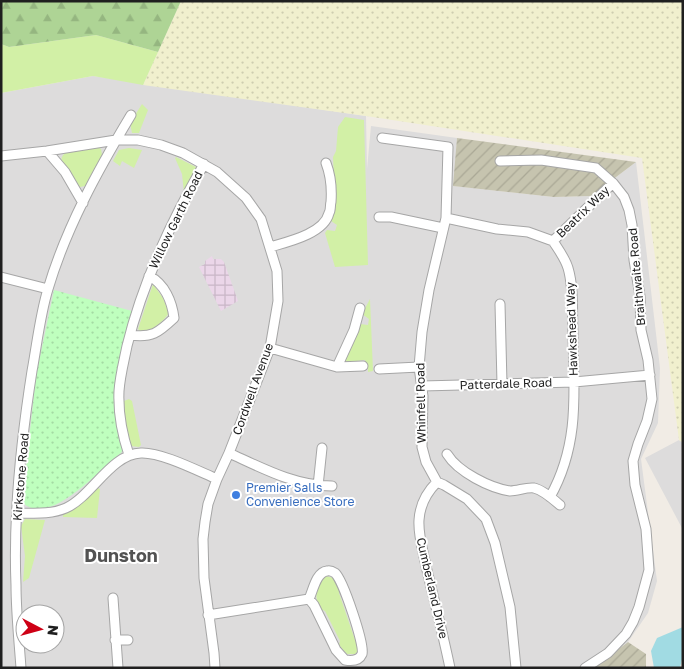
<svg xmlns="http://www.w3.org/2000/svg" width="684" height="669" font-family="'Golos Text',sans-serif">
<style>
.residential{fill:#dddcdc;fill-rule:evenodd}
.industrial{fill:url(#industrial-grid)}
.construction{fill:url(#construction-furrows)}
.farmland{fill:url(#farmland-dots)}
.grass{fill:#d2f0a6}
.forest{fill:url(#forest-firs)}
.park{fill:url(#park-dots)}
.water{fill:#a1dbe3}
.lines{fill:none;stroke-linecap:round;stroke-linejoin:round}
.minor-casing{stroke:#a6a6a6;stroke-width:11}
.minor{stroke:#fff;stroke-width:9}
.shop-dot{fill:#3f7fe0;stroke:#fff;stroke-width:2}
.labels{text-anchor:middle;stroke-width:4;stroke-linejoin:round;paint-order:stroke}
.street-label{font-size:12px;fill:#1f1f1f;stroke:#fff}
.shop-label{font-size:12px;fill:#366cbe;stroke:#fff;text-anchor:start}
.district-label{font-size:18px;font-weight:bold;fill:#525252;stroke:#fff}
</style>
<defs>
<pattern id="industrial-grid" width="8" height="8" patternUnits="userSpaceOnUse" patternTransform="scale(1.25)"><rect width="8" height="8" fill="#ebd6e9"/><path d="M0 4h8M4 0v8" fill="none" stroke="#c9b7c7"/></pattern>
<pattern id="construction-furrows" width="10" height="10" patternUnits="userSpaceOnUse" patternTransform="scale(1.25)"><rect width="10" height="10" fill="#c6c4af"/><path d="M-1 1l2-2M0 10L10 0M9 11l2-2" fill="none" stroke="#aaa896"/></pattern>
<pattern id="farmland-dots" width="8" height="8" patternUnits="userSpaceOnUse" patternTransform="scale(1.25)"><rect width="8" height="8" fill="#f1f0ce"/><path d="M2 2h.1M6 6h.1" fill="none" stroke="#cecdb0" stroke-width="1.8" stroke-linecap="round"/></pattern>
<pattern id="forest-firs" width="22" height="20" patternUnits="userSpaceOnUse" patternTransform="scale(1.25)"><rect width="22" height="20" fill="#aed495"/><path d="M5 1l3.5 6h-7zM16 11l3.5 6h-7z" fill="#95b680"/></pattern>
<pattern id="park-dots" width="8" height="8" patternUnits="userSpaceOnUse" patternTransform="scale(1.25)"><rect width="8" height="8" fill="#bfffbe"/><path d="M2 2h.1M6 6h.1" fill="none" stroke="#a4daa3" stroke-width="1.8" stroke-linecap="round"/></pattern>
</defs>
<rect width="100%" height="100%" fill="#f1ece5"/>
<path class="residential" d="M 93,76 L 366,116 L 367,169 L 371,126 L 457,138 L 454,186 L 554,197 L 591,196 L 636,162 L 660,368 L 658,423 L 641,459 L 657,581 L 648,613 L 628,642 L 594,668 L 1,668 L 1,93 ZM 25,614 L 55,614 L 55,644 L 25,644 Z
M 679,440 L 683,443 L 683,530 L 645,458 Z"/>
<path class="industrial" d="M 212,256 L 213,259 L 221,259 L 224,262 L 238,301 L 221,311 L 199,267 L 205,264 L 205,261 Z"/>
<path class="construction" d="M 457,138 L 636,162 L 591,196 L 554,197 L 453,186 Z
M 628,642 L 646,654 L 646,668 L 594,668 Z"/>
<path class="farmland" d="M 181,1 L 683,1 L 683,443 L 679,440 L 642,158 L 366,116 L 143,85 Z"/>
<path class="grass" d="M 96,35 L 158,52 L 143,85 L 93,76 L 1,93 L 1,44 L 9,47 Z
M 142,104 L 148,110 L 139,133 L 132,133 L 130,123 Z
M 345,117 L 364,120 L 368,265 L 335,267 L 325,233 L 327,230 L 335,231 L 337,225 L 331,221 L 335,207 L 333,157 L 336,151 L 338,127 Z
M 98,147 L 101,149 L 102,155 L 85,186 L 80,187 L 62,163 C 60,158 63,155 66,152 Z
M 129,148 L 142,150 L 134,168 L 122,161 L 120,166 L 113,161 L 119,150 Z
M 176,157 L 196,167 L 184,193 L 182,174 L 175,158 Z
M 153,284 L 163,298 L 169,313 C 163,322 152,331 141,332 L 138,329 Z
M 370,299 L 373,371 L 368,372 L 368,366 L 365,366 L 365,360 L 347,362 L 344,359 L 360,324 L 368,325 L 369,319 L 362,314 Z
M 129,399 L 132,401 L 141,445 L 139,447 L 131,446 L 125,422 L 124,401 Z
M 98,488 L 100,489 L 97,518 L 63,517 L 63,515 L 76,508 Z
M 25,519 L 45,520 L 29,578 L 23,582 L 25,556 L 21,526 Z
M 326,576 L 334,578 L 341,589 L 339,593 L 355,640 L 358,644 L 358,651 L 355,654 L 347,654 L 339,645 L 340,641 L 325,611 L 320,609 C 314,598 315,584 326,576 Z"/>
<path class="forest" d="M 1,1 L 181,1 L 158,52 L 96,35 L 9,47 L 1,44 Z"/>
<path class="park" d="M 54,290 L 132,311 L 124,344 L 122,451 L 121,453 C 101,468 50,528 23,503 L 23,495 L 36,376 Z"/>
<path class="water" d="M 683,627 L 683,655 L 680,668 L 654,668 L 651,651 L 657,638 Z"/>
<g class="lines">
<g class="minor-casing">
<path id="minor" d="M 382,138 L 448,147 L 446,218 L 429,290 L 422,332 L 419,367 L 423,396 L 422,447 L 426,462 L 437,482 L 444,485 L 467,499 L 486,519 L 495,543 L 510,607 L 516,668
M 47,151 L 65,172 L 83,203
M 1,156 L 47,151 L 116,140 L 138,140 L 161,145 L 183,153 L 217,172 L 246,198 L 261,219 L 277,271 L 278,301 L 270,348 L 229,453 L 217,479 L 208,504 L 205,522 L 203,539 L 204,578 L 214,653 L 215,668
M 500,161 L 541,160 L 596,168 L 613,183 L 624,197 L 629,210 L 632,225 L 634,260 L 640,296 L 641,330 L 648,360 L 652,399 L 647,421 L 638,444 L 633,461 L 635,485 L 646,529 L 649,570 L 639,607 L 633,622 L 626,634 L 608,653 L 585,668
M 379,217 L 391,217 L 443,228
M 446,218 L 497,229 L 528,232 L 553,241 C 558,249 565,258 568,268 C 574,288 572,312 573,333 C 574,391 580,444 550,497
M 553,241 L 613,183
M 270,247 C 287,242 324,234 329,213 C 331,210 330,205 331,202 C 332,188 331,176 326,163
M 1,277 L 48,289
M 500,304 L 502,384
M 130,335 C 152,338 158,333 174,318 C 172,302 165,284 149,276
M 270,348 L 337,367 L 363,366
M 337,367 L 354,330 L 360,308
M 379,369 L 419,367
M 422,386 L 574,382 L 650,375
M 229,453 C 262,468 295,486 332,486
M 447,454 C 458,472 490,488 510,491 C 518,491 526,487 534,488 C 543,490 553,499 560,505
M 129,455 C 122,434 118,413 119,391 C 120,376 124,361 127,346 C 143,281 171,222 204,164
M 437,482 C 426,493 420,504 419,520 C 418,535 423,551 426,566 C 434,600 443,634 450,668
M 318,486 L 322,448
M 17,513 C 33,513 50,515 66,508 C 92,496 111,454 141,453 C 161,452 198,471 217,479
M 113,598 L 118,668
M 208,615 L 309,599 L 314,605 L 336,650 L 345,660 C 351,661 359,661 362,654 C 365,645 343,580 335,573 C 332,571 330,570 327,571 C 316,572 313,591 309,599
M 115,640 L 128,640
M 21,668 C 19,640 16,612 16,585 C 13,514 21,441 32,371 C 37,344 40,315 48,289 C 66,228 98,170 131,115"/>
</g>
<use href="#minor" class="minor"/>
</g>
<circle class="shop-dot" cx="236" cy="495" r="5"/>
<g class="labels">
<g class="street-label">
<text transform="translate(583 212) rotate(-44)" y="4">Beatrix Way</text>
<text transform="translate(176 220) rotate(-64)" y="4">Willow Garth Road</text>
<text transform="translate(637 277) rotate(-95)" y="4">Braithwaite Road</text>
<text transform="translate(572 329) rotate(-92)" y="4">Hawkshead Way</text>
<text transform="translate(506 384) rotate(-2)" y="4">Patterdale Road</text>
<text transform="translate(253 389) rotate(-70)" y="4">Cordwell Avenue</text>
<text transform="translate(421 403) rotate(-91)" y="4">Whinfell Road</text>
<text transform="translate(21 477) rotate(-85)" y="4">Kirkstone Road</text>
<text transform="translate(432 588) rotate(77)" y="4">Cumberland Drive</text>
</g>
<g class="shop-label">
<text x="246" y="492">Premier Salls<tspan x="246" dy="14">Convenience Store</tspan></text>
</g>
<g class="district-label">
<text x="121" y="562">Dunston</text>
</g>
</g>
<rect width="684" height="669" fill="none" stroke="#1f1f1f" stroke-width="5"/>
<g transform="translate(40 629) rotate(96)"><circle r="24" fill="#ffffff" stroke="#a5a5a5"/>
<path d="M0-4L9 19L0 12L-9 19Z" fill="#ce0015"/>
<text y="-8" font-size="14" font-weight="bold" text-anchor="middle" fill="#1f1f1f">N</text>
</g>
</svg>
